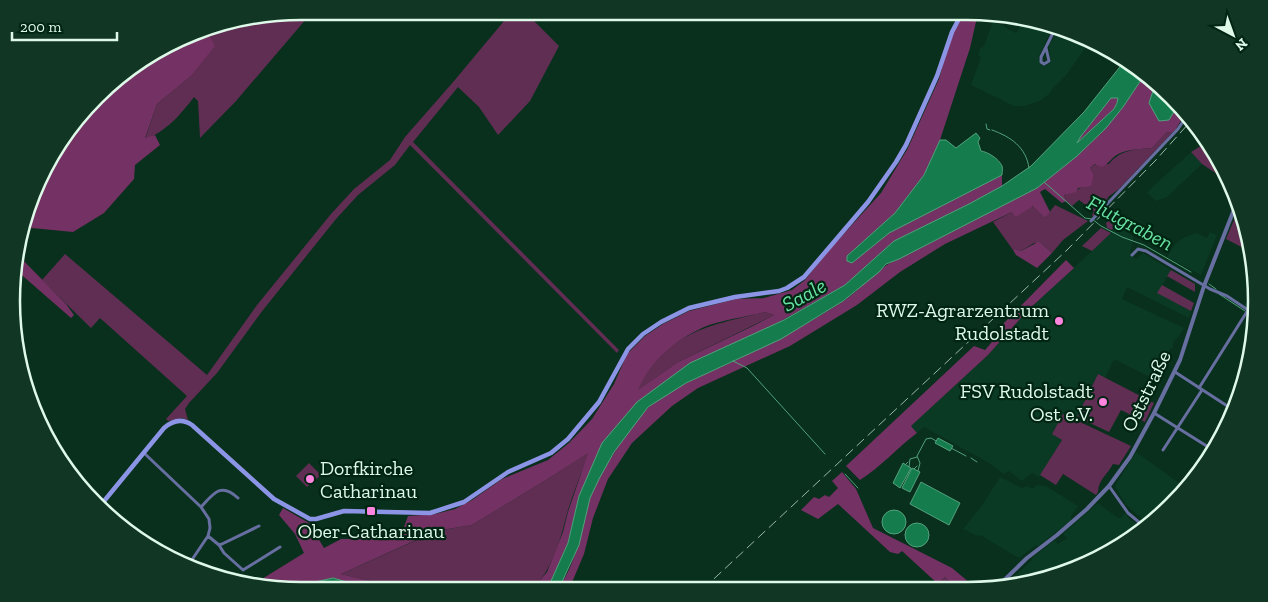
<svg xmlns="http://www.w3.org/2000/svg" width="1268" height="602" font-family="'Zilla Slab',serif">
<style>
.built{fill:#0b3a24}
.green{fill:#602e53}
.forest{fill:#743163;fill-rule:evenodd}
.water{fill:#157c4e;stroke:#52a27c;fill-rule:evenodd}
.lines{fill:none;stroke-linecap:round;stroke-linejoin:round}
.stream{stroke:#52a27c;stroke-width:1}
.minor{stroke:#676ea0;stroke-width:3}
.tertiary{stroke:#676ea0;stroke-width:4}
.secondary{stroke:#8c95e5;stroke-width:4.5}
.rail{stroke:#99b7a6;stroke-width:1;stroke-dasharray:10 5;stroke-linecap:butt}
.poi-dot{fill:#ff85df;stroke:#002513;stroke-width:2}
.labels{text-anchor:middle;stroke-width:4.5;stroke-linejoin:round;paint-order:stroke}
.poi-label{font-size:20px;fill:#dff9e9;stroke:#002513;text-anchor:end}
.street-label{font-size:20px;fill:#dff9e9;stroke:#002513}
.water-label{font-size:21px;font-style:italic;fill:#68e3a3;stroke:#002513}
.rim{fill:none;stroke:#dff9e9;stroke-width:2.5}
</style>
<rect width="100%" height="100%" fill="#092f1d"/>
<path class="built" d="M 993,21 L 1016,33 L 1023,22 L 1052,28 L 1038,58 L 1042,66 L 1045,66 L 1051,62 L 1049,45 L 1059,30 L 1078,33 L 1090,41 L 1067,74 L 1053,88 L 1049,94 L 1040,101 L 1024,106 L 1014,106 L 971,85 L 981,57 L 978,56 L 980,49 L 984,46 Z
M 1191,152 L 1202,164 L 1167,197 L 1156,201 L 1147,192 Z
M 1123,215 L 1128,226 L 1124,230 L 1134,237 L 1130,253 L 1136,259 L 1143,253 L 1171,270 L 1158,293 L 1191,311 L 1189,318 L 1127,287 L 1122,299 L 1184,328 L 1179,336 L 1173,342 L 1173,348 L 1170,349 L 1156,380 L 1114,359 L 1105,378 L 1098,374 L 1077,417 L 1065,411 L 1052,433 L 1062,440 L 1039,477 L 1032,473 L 1022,481 L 1009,471 L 1004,474 L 989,463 L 924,427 L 917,433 L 911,426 L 988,355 L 1028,311 L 1111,233 Z
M 1210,232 L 1217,235 L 1201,275 L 1167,257 L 1173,247 L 1181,239 L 1196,233 L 1207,238 Z
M 1253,284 L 1257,301 L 1255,312 L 1244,306 Z
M 1136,452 L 1186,488 L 1149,525 L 1126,505 L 1115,486 Z
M 1000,477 L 1022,488 L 1027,486 L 1032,489 L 1037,485 L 1046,486 L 1078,506 L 1071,516 L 1071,521 L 1038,546 L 1036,545 L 1019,558 L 980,535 L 978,536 L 963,529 L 981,507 Z
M 1098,503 L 1118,518 L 1121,518 L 1125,513 L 1129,519 L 1145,529 L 1078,569 L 1002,588 L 1032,560 L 1032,558 L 1055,540 L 1058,544 L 1067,538 L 1063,534 Z"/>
<path class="green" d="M 301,11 L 313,11 L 236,101 L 200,138 L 198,101 L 194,97 C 181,114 166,132 145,139 L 157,104 L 190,77 L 208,34 L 229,23 Z
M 514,11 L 524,11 L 559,46 L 530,101 L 498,135 L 479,107 L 458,87 L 413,142 L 619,350 L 617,353 L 410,145 L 395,165 L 358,195 L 336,219 L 263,310 L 217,373 L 189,403 L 185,409 L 188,420 L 182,418 L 168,421 L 166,419 L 187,396 L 100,318 L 91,328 L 42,280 L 65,254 L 207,375 L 257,305 L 331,214 L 354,189 L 390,160 L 405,137 L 454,81 L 504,21 Z
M 1167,132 L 1172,133 L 1119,189 L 1108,197 L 1106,203 L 1093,217 L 1092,215 L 1094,211 L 1079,200 L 1072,206 L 1066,201 L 1064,195 C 1074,192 1091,184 1094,174 L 1090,168 L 1096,164 L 1109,164 C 1120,150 1135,149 1152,148 Z
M 1204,144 L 1229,182 L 1202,164 L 1191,152 Z
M 1055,205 L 1088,221 L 1063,240 L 1052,253 L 1041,243 L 1034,243 L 1021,251 L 1015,249 L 1013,250 L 993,222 L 1012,212 L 1034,206 L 1045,218 Z
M 1116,213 L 1121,217 L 1112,230 L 1107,228 L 1106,223 Z
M 1236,215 L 1240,217 L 1247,250 L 1226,239 Z
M 1101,228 L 1111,233 L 1092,251 L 1082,246 Z
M 1171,270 L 1195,284 L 1195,292 L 1167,276 Z
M 1162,285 L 1194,303 L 1191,311 L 1157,293 Z
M 765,312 L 774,315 L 678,362 L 637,391 C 666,332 707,326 765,312 Z
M 1098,374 L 1154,403 L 1145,422 L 1121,410 L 1109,432 L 1077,417 Z
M 1063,414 L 1131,446 L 1119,465 L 1113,464 C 1108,474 1098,480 1098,492 L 1096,495 L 1063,474 L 1056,485 L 1040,475 L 1062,440 L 1052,434 Z
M 589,452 C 582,471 574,491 568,510 C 560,540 554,567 532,590 L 393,590 L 379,583 L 341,574 L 437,531 L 472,525 L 551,477 Z
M 309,463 L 321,475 L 307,487 L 296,476 Z
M 945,577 L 956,588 L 942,588 L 938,584 Z"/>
<path class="forest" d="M 963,11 L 978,13 L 970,48 L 940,140 L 924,175 L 895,213 L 847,256 L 852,263 L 889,233 L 1002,175 L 1002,186 L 969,204 L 894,241 L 845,285 L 637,402 L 579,496 L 568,543 L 551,581 L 542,590 L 532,590 L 547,572 L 554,555 L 563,532 L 568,512 L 588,453 L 551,477 L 472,525 L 436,531 L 341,574 L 379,583 L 393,590 L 374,590 L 333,578 L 315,582 L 292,589 L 257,582 L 304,553 L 295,534 L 279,515 L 283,508 L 309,523 L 324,548 L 341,539 L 349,539 L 375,529 L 386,531 L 404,527 L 408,516 L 435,514 L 455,509 L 472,500 L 502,479 L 548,460 L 569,443 L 592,419 L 614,384 L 627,354 L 645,336 L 663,324 L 689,311 L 736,299 L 764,298 L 792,290 L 805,280 L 829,250 L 881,193 L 908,148 L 939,79 L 951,35 ZM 765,312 L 774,315 L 753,326 L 678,362 L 638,390 C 652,359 674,341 704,327 C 721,320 747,317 765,312 Z
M 229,23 L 208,34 L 215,46 L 190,77 L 157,104 L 145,138 L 155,135 L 160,145 L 135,165 L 134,179 L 104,213 L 73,232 L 32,228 L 23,230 L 60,140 L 124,71 L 208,27 Z
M 1143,77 L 1155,85 L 1149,103 L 1169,120 L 1178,105 L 1184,115 L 1176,129 L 1172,133 L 1167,132 L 1152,148 C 1141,149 1124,149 1115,156 C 1110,160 1108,164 1102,167 L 1095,164 L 1090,168 L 1094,174 L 1091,186 L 1078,188 L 1076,192 L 1064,195 L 1066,201 L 1062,203 L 1045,189 L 1040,192 L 1050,212 L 1045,218 L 1033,206 L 1016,217 L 1012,212 L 945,244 L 900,272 L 857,305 L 790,346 L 698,388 L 672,406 L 632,443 L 608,479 L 593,518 L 584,554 L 573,580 L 565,590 L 556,590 C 577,567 581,527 590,498 C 595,483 604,469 613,455 C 619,444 640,414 649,407 C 674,386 707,374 736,360 C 773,343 808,324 842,302 C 862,289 877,267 899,259 L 1037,188 L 1077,156 L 1106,128 L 1123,107 Z
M 1111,98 L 1118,98 L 1118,100 L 1114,109 L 1077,143 L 1081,136 Z
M 19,239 L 23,244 L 17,254 L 66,304 L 74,315 L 71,318 L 16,270 L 17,244 Z
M 1038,242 L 1041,243 L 1052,253 L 1037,268 L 1016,255 L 1013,250 L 1015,249 L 1021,251 Z
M 1066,260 L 1074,268 L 1027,311 L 988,355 L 911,426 L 917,433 C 897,448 881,467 860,480 L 846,466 L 974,346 L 985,350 L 992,342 L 1004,323 Z
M 842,472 L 856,489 L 873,528 L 952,568 L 976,588 L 956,588 L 945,577 L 938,584 L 902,551 L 898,554 L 890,552 L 838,504 L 818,519 L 801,510 L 814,497 L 819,499 L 825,495 L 829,497 L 838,488 L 832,481 Z"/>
<path class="water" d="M 1123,63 L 1143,77 L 1123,107 L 1106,128 L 1077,156 L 1037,188 L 899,259 L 886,264 L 879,272 L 843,301 L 781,339 L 686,383 L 648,407 L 614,452 L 599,479 L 590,498 L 579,545 L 561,584 L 556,590 L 542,590 L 551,581 L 568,543 L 579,496 L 602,443 L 637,402 L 690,363 L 784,320 L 845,285 L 894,241 L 969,204 L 1002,186 L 1031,166 L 1084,112 ZM 1111,98 L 1118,98 L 1117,103 L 1114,109 L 1077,143 L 1081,136 Z
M 1155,85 L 1172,96 L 1178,105 L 1169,120 L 1159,121 L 1149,103 Z
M 976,133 L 980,138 L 978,142 L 981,151 C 988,152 999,159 1002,166 C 1003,169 1002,172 1002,175 L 889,233 L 852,263 L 847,261 L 847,256 L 895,213 L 924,175 L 940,140 L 946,140 L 956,148 Z
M 938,438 L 953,446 L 950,451 L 935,443 Z
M 903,463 L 911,468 L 900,488 L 893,483 Z
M 912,468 L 920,472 L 910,492 L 902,488 Z
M 921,482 L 960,503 L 949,525 L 910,504 Z
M882 522a12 12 0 1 1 24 0a12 12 0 1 1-24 0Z
M905 535a12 12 0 1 1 24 0a12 12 0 1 1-24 0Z
M 333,578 L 374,590 L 301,591 L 292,589 L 315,582 Z"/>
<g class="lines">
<path class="stream" d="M 986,124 L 987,129 L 990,130
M 992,130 C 1011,137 1026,147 1029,168
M 1044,182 L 1085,218 L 1092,219 L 1101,226 L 1122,237 L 1144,245 L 1191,272
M 1209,284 L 1216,289
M 1219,294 L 1245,311
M 1249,314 L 1254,317
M 733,361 L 747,368 L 825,454
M 951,448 L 966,456
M 971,458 L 977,462
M 905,465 L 908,462
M 909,467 L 910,459 L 917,457
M 914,469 L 917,466
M 918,471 L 920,463 L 917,456 L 926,439 L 931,438 L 936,441
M 845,474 L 858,488"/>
<path class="minor" d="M 1046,48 L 1049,61 L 1044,64 L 1041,62 L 1041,57 L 1055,29
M 1091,221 L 1178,129 L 1186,117
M 1132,255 L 1138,249 L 1146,251 L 1210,289 L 1227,296 L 1254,314
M 1175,372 L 1235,411
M 1199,388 L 1248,310
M 1154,413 L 1213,450
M 1163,450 L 1202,390
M 144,453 L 201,507 L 209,519 L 210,528 L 208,536 L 187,567
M 1109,486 L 1128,513 L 1146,528
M 201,507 C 214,493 221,482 238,498
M 208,536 L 219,545 L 222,544 L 259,526
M 219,545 L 224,553 L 243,570 L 280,547"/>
<path class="tertiary" d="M 996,588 L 1027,558 L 1057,535 L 1087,509 L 1109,486 L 1130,457 L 1154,413 L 1180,360 L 1204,286 L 1237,202"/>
<path class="secondary" d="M 100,506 L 164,428 C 173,420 182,418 192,425 L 274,499 L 310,519 L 316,519 L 344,511 L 430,513 L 464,502 L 508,472 L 551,453 L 568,439 L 599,402 L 628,349 L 643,334 L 661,322 L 689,308 L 735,297 L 779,291 L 787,288 L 804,277 L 868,202 L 896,162 L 906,145 L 937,76 L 952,32 L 963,11"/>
<path class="rail" d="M 703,589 L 1067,250 L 1155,161 L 1190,122"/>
</g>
<g class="poi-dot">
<circle cx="1059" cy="321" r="5"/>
<circle cx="1103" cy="402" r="5"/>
<circle cx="310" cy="479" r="5"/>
<rect x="366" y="506" width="10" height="10" rx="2.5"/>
</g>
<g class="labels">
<g class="poi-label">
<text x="1049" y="317">RWZ-Agrarzentrum<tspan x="1049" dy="23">Rudolstadt</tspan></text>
<text x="1093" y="398">FSV Rudolstadt<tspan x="1093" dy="23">Ost e.V.</tspan></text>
<text x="320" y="475" text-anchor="start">Dorfkirche<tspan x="320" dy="23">Catharinau</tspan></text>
<text x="371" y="538" text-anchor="middle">Ober-Catharinau</text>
</g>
<g class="street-label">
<text transform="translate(1146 391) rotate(-64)" y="7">Oststraße</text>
</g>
<g class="water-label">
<text transform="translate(1130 223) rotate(28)" y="7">Flutgraben</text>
<text transform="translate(804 295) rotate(-29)" y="7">Saale</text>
</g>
</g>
<path d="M0 0H1268V602H0ZM301 20H967A281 281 0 0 1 1248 301V301A281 281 0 0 1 967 582H301A281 281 0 0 1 20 301V301A281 281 0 0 1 301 20Z" fill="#123624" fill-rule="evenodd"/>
<path class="rim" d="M301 20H967A281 281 0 0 1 1248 301V301A281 281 0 0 1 967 582H301A281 281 0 0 1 20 301V301A281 281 0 0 1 301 20Z"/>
<g transform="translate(1233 35) rotate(139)" stroke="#002513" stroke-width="4" paint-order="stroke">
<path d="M0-4L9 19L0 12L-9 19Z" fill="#dff9e9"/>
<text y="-8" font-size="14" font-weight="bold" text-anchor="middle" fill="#dff9e9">N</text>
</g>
<path d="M12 32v8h105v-8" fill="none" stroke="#dff9e9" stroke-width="2.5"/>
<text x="20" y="32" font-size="15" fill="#dff9e9" stroke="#002513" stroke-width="4" paint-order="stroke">200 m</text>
</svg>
